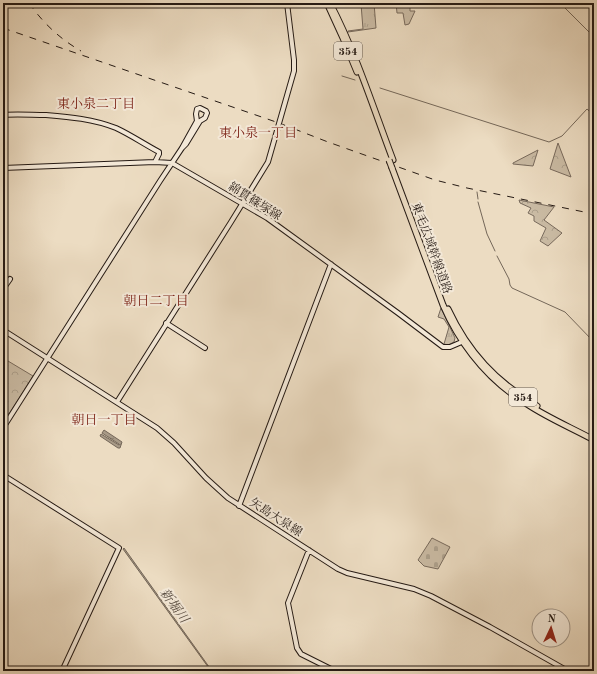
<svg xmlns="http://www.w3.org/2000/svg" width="597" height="674" font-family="'Old Standard TT','Noto Serif JP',serif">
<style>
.grass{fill:url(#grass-tufts);stroke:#786a5c}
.forest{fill:url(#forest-crowns);stroke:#786a5c}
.cemetery{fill:url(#cemetery-stones);stroke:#786a5c}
.water{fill:url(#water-ripples);stroke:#746759}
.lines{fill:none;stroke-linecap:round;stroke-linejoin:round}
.stream{stroke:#746759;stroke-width:1}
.secondary-casing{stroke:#251a14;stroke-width:6}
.highway-casing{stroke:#251a14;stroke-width:7}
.secondary{stroke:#f3e8d7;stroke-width:4}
.highway{stroke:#ecdcc2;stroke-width:5}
.rail{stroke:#251a14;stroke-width:1;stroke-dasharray:7 7;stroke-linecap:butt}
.highway-bridge-casing{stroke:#251a14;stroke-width:7;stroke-linecap:butt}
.highway-bridge{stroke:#ecdcc2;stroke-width:5}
.labels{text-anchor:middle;stroke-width:4;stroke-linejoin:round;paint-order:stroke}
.shield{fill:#f3e8d7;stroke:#63584e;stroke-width:1}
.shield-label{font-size:11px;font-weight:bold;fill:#251a14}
.street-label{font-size:12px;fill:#251a14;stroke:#f3e8d7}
.neighbourhood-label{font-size:13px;fill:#7a1f14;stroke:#f3e8d7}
.water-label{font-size:13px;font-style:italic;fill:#594d42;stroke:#f3e8d7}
</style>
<defs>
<pattern id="grass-tufts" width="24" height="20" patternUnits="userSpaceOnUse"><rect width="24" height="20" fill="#cabba4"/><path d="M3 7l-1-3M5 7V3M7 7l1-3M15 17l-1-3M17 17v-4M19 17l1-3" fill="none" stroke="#ada08c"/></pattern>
<pattern id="forest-crowns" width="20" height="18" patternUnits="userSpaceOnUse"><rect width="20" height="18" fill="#cabba4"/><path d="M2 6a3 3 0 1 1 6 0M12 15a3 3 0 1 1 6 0" fill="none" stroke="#ada08c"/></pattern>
<pattern id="cemetery-stones" width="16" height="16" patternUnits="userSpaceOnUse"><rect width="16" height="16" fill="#cabba4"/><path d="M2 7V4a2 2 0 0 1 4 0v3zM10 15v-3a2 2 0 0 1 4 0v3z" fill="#ada08c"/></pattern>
<pattern id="water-ripples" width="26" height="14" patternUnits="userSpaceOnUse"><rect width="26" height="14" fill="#a89a87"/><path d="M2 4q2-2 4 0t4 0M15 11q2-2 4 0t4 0" fill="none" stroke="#897d6d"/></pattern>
</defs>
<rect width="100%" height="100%" fill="#ecdcc2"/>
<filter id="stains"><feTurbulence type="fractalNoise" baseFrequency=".005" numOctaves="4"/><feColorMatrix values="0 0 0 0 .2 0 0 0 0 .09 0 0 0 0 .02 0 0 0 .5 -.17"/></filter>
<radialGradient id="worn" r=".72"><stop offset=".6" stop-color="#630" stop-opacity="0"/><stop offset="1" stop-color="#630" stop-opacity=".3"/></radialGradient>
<path class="grass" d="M 374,3 L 376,28 L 348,32 L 348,31 L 363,29 L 361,4 Z
M 396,3 L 410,3 L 410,11 L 415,11 L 409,24 L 405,25 L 403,13 L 397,13 Z
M 441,308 L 455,338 L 454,342 L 448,345 L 444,344 L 449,327 L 444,319 L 438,317 Z"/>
<path class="forest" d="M 558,143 L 571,177 L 550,169 Z
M 538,150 L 533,166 L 513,164 L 513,163 Z
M 519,200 L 554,207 L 544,220 L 562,233 L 548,246 L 540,241 L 546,228 L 534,221 L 534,216 L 528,213 L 531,208 L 520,203 Z
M 3,358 L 33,376 L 9,414 L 3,411 Z"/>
<path class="cemetery" d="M 432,538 L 450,547 L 438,569 L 424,566 L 418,560 Z"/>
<path class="water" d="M 104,430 L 122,442 L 120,448 L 118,448 L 100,436 L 101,434 L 119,445 L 119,444 L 102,433 Z
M 124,548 L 212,671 L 211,671 L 123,549 Z"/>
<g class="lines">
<path class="stream" d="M 560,3 L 594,37
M 342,76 L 355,80
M 380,88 L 549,142 L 562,136 L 587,109 L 594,115
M 477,192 L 478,199
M 478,202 L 487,234 L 495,251
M 497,256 L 509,279 L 510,285 L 512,288 L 565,312 L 594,342"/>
<g class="secondary-casing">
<path id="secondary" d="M 3,115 C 17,114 32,115 46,115 C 70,117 93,119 116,128 C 131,135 144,144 159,152 L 159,154 L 155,162
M 3,168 L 155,162 L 172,163 L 267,218 L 398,313 L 443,347 L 450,347 L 464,341
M 3,289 L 10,279
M 166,323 L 205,348
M 3,330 L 157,428 L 174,443 L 206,478 L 228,498 L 338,569 L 347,573 L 414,589 L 431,596 L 490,627 L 568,671
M 117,402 L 231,222 L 268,162 L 294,71 L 294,60 L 287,3
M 3,428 L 160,181 L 182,148 L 197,121 L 196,114 L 197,109 L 200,108 L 206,111 L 207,113 L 205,118 L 200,121 L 186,144 L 182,148
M 3,475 L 119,548 L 62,671
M 239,506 L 331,264
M 309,550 L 288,603 L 297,648 L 301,654 L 335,671"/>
</g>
<g class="highway-casing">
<path id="highway" d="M 327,3 L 343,38 L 357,72
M 330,3 C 356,53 373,107 393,160
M 392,168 L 443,305 C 461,346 488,380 527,404 C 548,418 572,428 594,440
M 448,309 C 468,352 496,382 537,406"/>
</g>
<use href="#secondary" class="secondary"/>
<use href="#highway" class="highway"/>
<path class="rail" d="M 29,3 C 43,23 60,39 81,51
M 3,28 L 67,50 L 96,60 L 279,123 L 328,142 L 435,180 L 467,188 L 594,214"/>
<g class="highway-bridge-casing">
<path id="highway-bridge" d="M 389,160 L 392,168"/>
</g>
<use href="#highway-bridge" class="highway-bridge"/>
</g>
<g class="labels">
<g class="shield">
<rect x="334" y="42" width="28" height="18" rx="3"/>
<rect x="509" y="388" width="28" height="18" rx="3"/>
</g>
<g class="shield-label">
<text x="348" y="55">354</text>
<text x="523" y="401">354</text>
</g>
<g class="street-label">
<text transform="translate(255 201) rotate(32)" y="4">綿貫篠塚線</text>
<text transform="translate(432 248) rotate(70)" y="4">東毛広域幹線道路</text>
<text transform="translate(276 517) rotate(33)" y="4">矢島大泉線</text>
</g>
<g class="neighbourhood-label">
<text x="96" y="108">東小泉二丁目</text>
<text x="258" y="137">東小泉一丁目</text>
<text x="156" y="305">朝日二丁目</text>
<text x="104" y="424">朝日一丁目</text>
</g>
<g class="water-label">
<text transform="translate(175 605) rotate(54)" y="5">新堀川</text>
</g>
</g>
<rect width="597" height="674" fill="none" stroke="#ecdcc2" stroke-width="16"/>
<rect x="4" y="4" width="589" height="666" fill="none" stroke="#251a14" stroke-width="2"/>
<rect x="8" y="8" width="581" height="658" fill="none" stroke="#251a14"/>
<g transform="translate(551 628) rotate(4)"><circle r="19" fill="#f3e8d7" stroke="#a19689"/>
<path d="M0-3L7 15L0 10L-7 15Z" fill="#8f2418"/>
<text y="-6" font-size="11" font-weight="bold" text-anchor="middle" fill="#251a14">N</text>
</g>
<rect width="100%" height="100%" filter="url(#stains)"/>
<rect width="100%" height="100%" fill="url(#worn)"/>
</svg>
